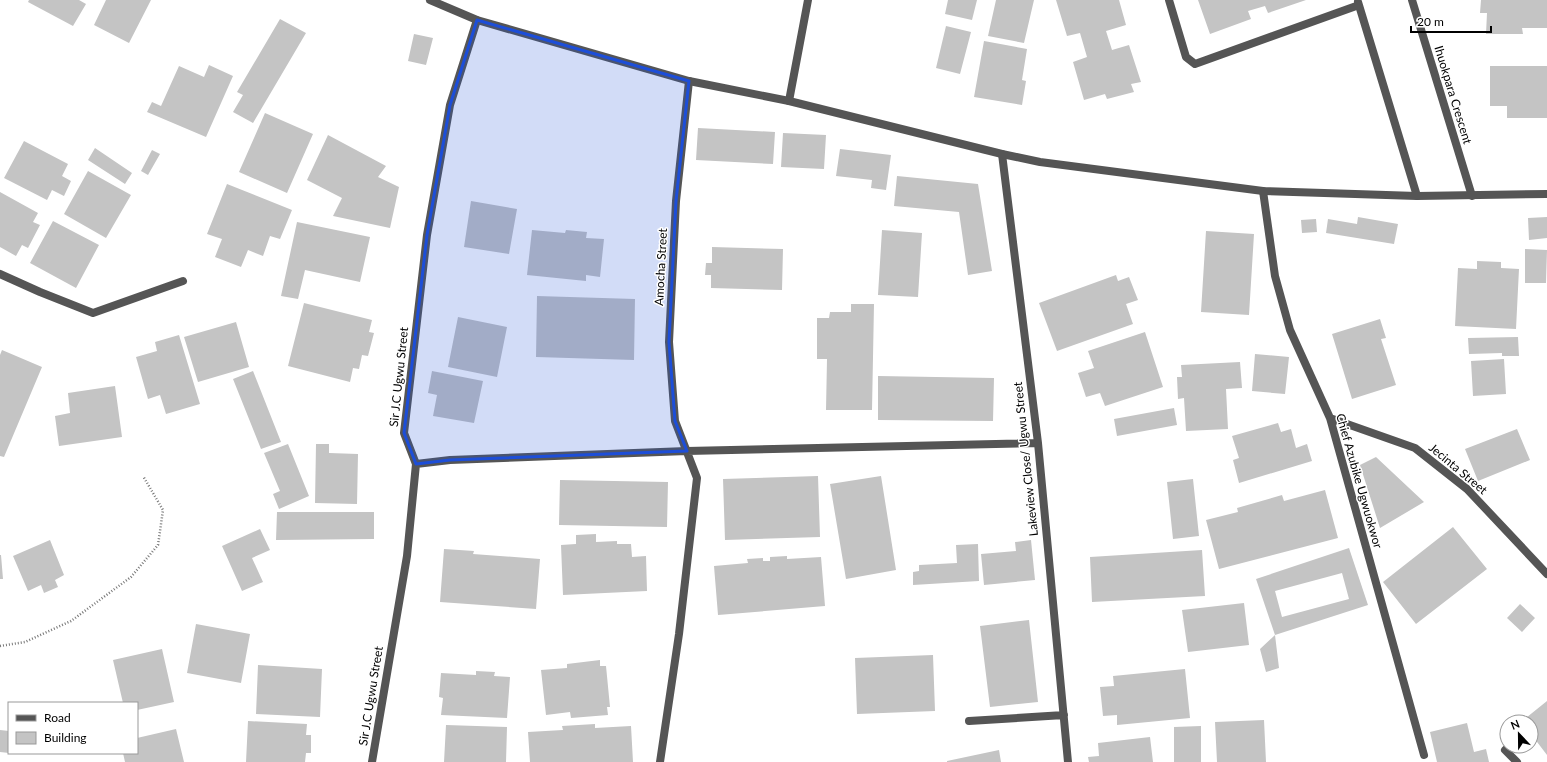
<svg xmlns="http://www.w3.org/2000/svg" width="1547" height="762" font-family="Lato,sans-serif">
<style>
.building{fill:#c4c4c4;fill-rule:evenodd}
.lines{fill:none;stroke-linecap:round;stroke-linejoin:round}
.path{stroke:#777;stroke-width:2.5;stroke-dasharray:1 2;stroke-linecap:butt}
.minor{stroke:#555;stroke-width:8}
.tertiary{stroke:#555;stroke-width:8}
.marked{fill:#1d4ed8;fill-opacity:0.2;stroke:#1d4ed8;stroke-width:3;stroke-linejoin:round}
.labels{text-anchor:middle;stroke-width:3;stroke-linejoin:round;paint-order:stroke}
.street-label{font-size:12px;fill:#000;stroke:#fff}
</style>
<rect width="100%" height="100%" fill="#fff"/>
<path class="building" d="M 29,0 L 79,0 L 86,4 L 73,26 L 28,2 Z
M 106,0 L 151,0 L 129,43 L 94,25 Z
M 948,0 L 977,0 L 972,20 L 945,14 Z
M 996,0 L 1034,0 L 1024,43 L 988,36 Z
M 1056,0 L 1119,0 L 1126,25 L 1106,31 L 1112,50 L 1129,45 L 1141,82 L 1131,84 L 1134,92 L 1107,99 L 1105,94 L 1084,100 L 1073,62 L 1087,57 L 1080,33 L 1067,36 Z
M 1198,0 L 1306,0 L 1268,13 L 1265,6 L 1248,11 L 1251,19 L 1210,34 Z
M 1481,0 L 1547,0 L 1547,28 L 1522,28 L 1523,34 L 1486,34 L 1487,13 L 1480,13 Z
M 280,19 L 306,33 L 253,123 L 233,112 L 243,95 L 237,92 Z
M 946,26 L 971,32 L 960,74 L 936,68 Z
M 414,34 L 433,38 L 426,65 L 408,61 Z
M 984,41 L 1027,49 L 1022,80 L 1026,81 L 1022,105 L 974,97 Z
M 209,65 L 233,76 L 206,137 L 147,112 L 152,102 L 161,106 L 179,66 L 204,77 Z
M 1490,66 L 1547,66 L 1547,118 L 1507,118 L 1507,106 L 1490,106 Z
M 265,113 L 313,134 L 287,193 L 239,172 Z
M 698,128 L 775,132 L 773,164 L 696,160 Z
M 783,133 L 826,135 L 824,169 L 781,167 Z
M 328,135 L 386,166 L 378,177 L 399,187 L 390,228 L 333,216 L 342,198 L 307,180 Z
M 24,141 L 68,164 L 62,176 L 71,181 L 64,196 L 52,190 L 47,200 L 4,178 Z
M 95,148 L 132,173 L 125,184 L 88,160 Z
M 840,149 L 891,155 L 886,190 L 871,188 L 872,180 L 836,176 Z
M 152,150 L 160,154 L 148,175 L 141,171 Z
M 88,171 L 131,195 L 106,238 L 64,214 Z
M 897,176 L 978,184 L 992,271 L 968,275 L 959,212 L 894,206 Z
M 227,184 L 292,210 L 280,239 L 270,236 L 263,256 L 248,250 L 241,267 L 215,257 L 222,239 L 207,234 Z
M 0,192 L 38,213 L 33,222 L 40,225 L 28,248 L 22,245 L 16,256 L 0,247 Z
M 471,201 L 517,209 L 509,254 L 464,247 Z
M 1358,217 L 1398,224 L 1394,244 L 1326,233 L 1328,219 L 1357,224 Z
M 1547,217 L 1547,238 L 1529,240 L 1528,218 Z
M 1316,219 L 1317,232 L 1302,233 L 1301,220 Z
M 53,221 L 99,245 L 76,288 L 30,263 Z
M 297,222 L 370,237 L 360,282 L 305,270 L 298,299 L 281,296 Z
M 532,230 L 565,233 L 566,230 L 587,232 L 586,238 L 604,239 L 600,277 L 586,275 L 586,281 L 527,275 Z
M 882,230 L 922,233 L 918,297 L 878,295 Z
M 1206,231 L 1254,234 L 1249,315 L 1201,312 Z
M 712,247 L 783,249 L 782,290 L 711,288 L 711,275 L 705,275 L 706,263 L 712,263 Z
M 1525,249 L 1547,250 L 1546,283 L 1525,283 Z
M 1477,261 L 1501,262 L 1501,268 L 1519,269 L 1516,329 L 1455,326 L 1458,268 L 1477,269 Z
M 1116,275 L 1118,281 L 1129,277 L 1138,300 L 1126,304 L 1133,324 L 1057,351 L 1039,303 Z
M 537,296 L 635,299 L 634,360 L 536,357 Z
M 304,303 L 372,320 L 369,332 L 374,333 L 368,356 L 362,355 L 359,369 L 353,368 L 350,382 L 288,366 Z
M 851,304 L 874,304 L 872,410 L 826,410 L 827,359 L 817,359 L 817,318 L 829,318 L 830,312 L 851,312 Z
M 458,317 L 507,327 L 497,377 L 448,367 Z
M 1380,319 L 1386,338 L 1381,339 L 1396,385 L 1352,399 L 1332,334 Z
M 236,322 L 249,367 L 198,382 L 184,337 Z
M 1145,332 L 1163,387 L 1105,406 L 1100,393 L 1086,397 L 1078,373 L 1094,368 L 1088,351 Z
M 179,335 L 200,404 L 166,414 L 160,395 L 148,399 L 136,357 L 157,351 L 155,342 Z
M 1518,337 L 1519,356 L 1502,356 L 1502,353 L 1469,354 L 1468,338 Z
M 2,350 L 42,367 L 4,457 L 0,456 L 0,355 Z
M 1255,354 L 1289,357 L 1285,394 L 1252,391 Z
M 1504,359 L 1506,394 L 1473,396 L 1471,361 Z
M 1240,362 L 1242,388 L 1226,389 L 1228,429 L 1186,431 L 1184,398 L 1178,399 L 1177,377 L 1182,377 L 1181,365 Z
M 253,371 L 281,442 L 261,449 L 233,379 Z
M 432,371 L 483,381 L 474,423 L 433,416 L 437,395 L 428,393 Z
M 878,376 L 994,378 L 993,421 L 878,420 Z
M 115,386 L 122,437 L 59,446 L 55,416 L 70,413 L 68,393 Z
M 1174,408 L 1177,425 L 1117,436 L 1114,419 Z
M 1278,423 L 1281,432 L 1291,429 L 1296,448 L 1307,444 L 1312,461 L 1239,483 L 1233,460 L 1239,458 L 1232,436 Z
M 1517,429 L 1530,460 L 1478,481 L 1465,449 Z
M 288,444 L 309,496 L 279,509 L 273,494 L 280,491 L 264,453 Z
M 316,444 L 329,444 L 329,453 L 358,454 L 357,504 L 315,503 Z
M 1376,457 L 1424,502 L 1380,528 L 1360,465 Z
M 818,476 L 820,537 L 725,540 L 723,479 Z
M 881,476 L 896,570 L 846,579 L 830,484 Z
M 1193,479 L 1199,536 L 1173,539 L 1167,482 Z
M 560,480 L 668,482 L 667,527 L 559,525 Z
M 1325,490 L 1338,538 L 1219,569 L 1206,520 L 1238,512 L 1237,508 L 1282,495 L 1284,501 Z
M 277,512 L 374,512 L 374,539 L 276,540 Z
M 1453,527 L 1487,569 L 1416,624 L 1383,582 Z
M 260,529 L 270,550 L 252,558 L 263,582 L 242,591 L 222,546 Z
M 596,534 L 596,542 L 617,541 L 617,544 L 631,544 L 632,557 L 646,556 L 647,591 L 563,595 L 561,545 L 576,544 L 576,535 Z
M 50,540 L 64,575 L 55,580 L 58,587 L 44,593 L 41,585 L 28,591 L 13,556 Z
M 1031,540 L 1035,580 L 984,585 L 981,554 L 1016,551 L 1015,542 Z
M 978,544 L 979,581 L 913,585 L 913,572 L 919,571 L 919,565 L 957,563 L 956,545 Z
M 1349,548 L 1368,605 L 1275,635 L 1256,579 ZM 1342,573 L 1349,599 L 1282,617 L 1275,591 Z
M 444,549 L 474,551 L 473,554 L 540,559 L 536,609 L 440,602 Z
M 1202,550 L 1205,596 L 1092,602 L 1090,557 Z
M 0,555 L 1,555 L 3,579 L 0,579 Z
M 787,556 L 787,559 L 821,557 L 825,606 L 718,615 L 714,566 L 748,563 L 747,559 L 763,558 L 763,561 L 770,561 L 770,557 Z
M 1244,603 L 1249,645 L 1188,652 L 1182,610 Z
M 1520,604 L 1535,618 L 1522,632 L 1507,618 Z
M 1029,620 L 1038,702 L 990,707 L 980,626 Z
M 196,624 L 250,634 L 241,683 L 187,673 Z
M 1275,635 L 1279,668 L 1266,672 L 1260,649 Z
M 162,649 L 174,702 L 137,710 L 137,703 L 123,703 L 113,660 Z
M 933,655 L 935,711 L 857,714 L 855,658 Z
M 600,660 L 600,666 L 606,666 L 610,707 L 607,707 L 608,715 L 571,718 L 570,712 L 546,715 L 541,670 L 567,668 L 567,664 Z
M 258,665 L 322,669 L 320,717 L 256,714 Z
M 1185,669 L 1190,718 L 1117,725 L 1117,715 L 1103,716 L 1100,687 L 1114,686 L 1113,676 Z
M 476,671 L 495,672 L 494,676 L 510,677 L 507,718 L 441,715 L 443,698 L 439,697 L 441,673 L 476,675 Z
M 1547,701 L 1547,755 L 1531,734 L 1531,722 L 1521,722 Z
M 1264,720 L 1266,762 L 1217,762 L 1215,722 Z
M 248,721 L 307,724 L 306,735 L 311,735 L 311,753 L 306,753 L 305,762 L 246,762 Z
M 1467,723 L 1474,752 L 1486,749 L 1489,762 L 1437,762 L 1430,732 Z
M 595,724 L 595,728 L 631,726 L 633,762 L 530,762 L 528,732 L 563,730 L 562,726 Z
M 446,725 L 507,727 L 506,762 L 444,762 Z
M 1201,726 L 1201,762 L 1174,762 L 1174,727 Z
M 176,729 L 184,762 L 125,762 L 123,753 L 137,753 L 137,738 Z
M 0,730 L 9,731 L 9,753 L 0,752 Z
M 1150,737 L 1153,762 L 1089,762 L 1088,757 L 1099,756 L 1098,743 Z
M 999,750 L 1001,762 L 947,762 L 947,761 Z"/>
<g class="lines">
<path class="path" d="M 0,646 L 25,642 L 71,621 L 131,577 L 158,545 L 163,510 L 143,476"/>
<path class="minor" d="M 1169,0 L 1186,57 L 1195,64 L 1359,5
M 1412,0 L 1472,196
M 1358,2 L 1417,196
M 789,101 L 808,0
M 1002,154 L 1038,443 L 1068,762
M 1263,191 L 1275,276 L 1290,330 L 1330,418 L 1424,755
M 0,274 L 40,292 L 93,313 L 183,281
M 1330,418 L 1415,448 L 1467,489 L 1547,574
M 416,464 L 450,460 L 687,451 L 1038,443
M 969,721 L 1064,715
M 1505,750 L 1517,762
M 372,762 L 407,556 L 416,464 L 404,433 L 427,235 L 450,105 L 477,20
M 660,762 L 679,634 L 697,478 L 675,421 L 669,342 L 676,201 L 689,81"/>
<path class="tertiary" d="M 430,0 L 477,20 L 689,81 L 789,101 L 1002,154 L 1040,162 L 1263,191 L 1417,196 L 1547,194"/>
</g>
<path class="marked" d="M 477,20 L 689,81 L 676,201 L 669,342 L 675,421 L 687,451 L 450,460 L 416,464 L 404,433 L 427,235 L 450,105 Z"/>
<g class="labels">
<g class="street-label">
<text transform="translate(1453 95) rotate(73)" y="4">Ihuokpara Crescent</text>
<text transform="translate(661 267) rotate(-87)" y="4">Amocha Street</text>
<text transform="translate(399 377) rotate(-84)" y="4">Sir J.C Ugwu Street</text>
<text transform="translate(1026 459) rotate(-96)" y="4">Lakeview Close/ Ugwu Street</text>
<text transform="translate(1458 469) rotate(40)" y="4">Jecinta Street</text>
<text transform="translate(1359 481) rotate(74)" y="4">Chief Azubike Ugwuokwor</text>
<text transform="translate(371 696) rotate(-81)" y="4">Sir J.C Ugwu Street</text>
</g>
</g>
<rect x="8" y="702" width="130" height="52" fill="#ffffff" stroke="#999999"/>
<rect x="16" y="715" width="20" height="6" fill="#555555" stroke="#999999"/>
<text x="44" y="722" font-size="12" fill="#000000">Road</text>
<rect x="16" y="732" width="20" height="12" fill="#c4c4c4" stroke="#999999"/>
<text x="44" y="742" font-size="12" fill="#000000">Building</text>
<g transform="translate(1519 734) rotate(338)"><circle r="19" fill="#ffffff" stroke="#999999"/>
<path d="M0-3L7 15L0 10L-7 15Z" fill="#000000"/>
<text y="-6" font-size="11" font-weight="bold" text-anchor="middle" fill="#000000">N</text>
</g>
<path d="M1411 26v6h80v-6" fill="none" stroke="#000000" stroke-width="2"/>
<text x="1417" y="26" font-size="12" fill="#000000" stroke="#ffffff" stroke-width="3" paint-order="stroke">20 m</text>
</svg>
